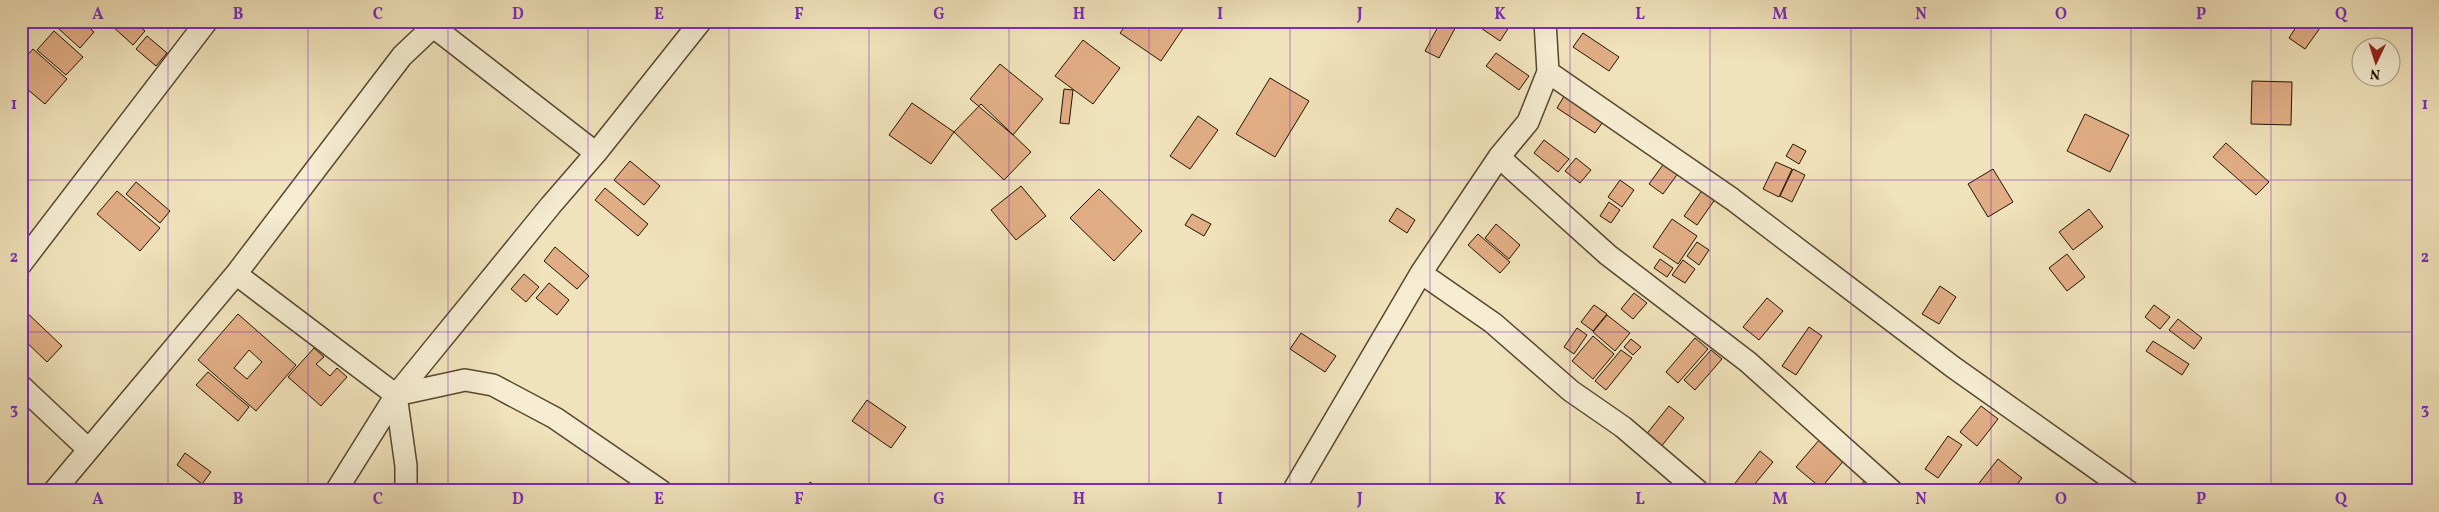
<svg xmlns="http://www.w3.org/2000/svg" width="2439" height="512" font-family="Vollkorn,serif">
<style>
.building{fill:#e1ad85;stroke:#231401;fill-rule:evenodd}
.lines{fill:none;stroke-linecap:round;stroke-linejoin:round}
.minor-casing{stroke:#56482f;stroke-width:24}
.minor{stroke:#f5ecd2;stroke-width:21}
.grid{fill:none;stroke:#7b2cbf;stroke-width:1;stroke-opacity:0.55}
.neatline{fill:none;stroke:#7b2cbf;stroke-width:2}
.grid-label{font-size:16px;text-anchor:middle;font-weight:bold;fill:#7b2cbf}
</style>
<rect width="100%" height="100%" fill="#f0e2ba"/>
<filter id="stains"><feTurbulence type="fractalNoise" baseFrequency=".004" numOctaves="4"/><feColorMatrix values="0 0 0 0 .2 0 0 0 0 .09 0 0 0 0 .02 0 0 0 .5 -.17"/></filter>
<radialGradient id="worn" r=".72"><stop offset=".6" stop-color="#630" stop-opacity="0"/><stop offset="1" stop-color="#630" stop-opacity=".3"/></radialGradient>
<path class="building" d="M 50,21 L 82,21 L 94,32 L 80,48 Z
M 115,21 L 133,21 L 145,31 L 133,45 L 111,25 Z
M 1129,21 L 1188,21 L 1161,61 L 1120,33 Z
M 1441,21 L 1459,21 L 1439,58 L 1425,51 Z
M 1482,21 L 1500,21 L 1509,27 L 1500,41 L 1478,26 Z
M 1507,21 L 1521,21 L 1517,28 Z
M 2300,21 L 2325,21 L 2305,49 L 2289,38 Z
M 54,31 L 83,57 L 66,75 L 37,50 Z
M 1583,33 L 1619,57 L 1609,71 L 1573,47 Z
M 147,36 L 167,53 L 156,66 L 136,49 Z
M 1083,40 L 1120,68 L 1093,104 L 1055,76 Z
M 33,49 L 67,79 L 45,104 L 21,84 L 21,62 Z
M 1496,53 L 1529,76 L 1519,90 L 1486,66 Z
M 1000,64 L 1043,99 L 1013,135 L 970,99 Z
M 1270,78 L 1309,101 L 1275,157 L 1236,134 Z
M 2252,81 L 2292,82 L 2291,125 L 2251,124 Z
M 1064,89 L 1073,90 L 1069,124 L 1060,123 Z
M 1566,93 L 1605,119 L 1595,133 L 1557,108 Z
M 912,103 L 954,132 L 931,164 L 889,135 Z
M 981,104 L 1031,152 L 1004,180 L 954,132 Z
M 2085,114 L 2129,135 L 2110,172 L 2067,151 Z
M 1198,116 L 1218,130 L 1190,169 L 1170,156 Z
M 1544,140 L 1569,159 L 1558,172 L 1534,153 Z
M 2226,143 L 2269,182 L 2256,195 L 2213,157 Z
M 1793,144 L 1806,151 L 1799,164 L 1786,156 Z
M 1576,158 L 1591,170 L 1580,183 L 1565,171 Z
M 630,161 L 660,186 L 644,205 L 614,180 Z
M 1665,162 L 1679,172 L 1663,194 L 1649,184 Z
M 1776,162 L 1792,169 L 1779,197 L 1763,189 Z
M 1793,169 L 1805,175 L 1792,202 L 1780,196 Z
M 1993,169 L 2013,202 L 1988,217 L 1968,184 Z
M 1620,180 L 1634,190 L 1622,207 L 1608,197 Z
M 136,182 L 170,211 L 160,223 L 126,194 Z
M 1021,186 L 1046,216 L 1016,240 L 991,210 Z
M 605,188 L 648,224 L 638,236 L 595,200 Z
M 1099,189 L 1142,231 L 1114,261 L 1070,218 Z
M 1703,189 L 1716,198 L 1697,225 L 1684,216 Z
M 117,191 L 160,228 L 140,251 L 97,214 Z
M 1609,202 L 1620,210 L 1611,223 L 1600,216 Z
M 1397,208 L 1415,220 L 1407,233 L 1389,221 Z
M 2089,209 L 2103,227 L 2073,250 L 2059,232 Z
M 1192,214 L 1211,224 L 1204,236 L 1185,225 Z
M 1672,219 L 1697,236 L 1678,264 L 1653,247 Z
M 1496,224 L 1520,245 L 1509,259 L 1485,238 Z
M 1478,234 L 1510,262 L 1500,273 L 1468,245 Z
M 1697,242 L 1709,250 L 1699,265 L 1687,256 Z
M 555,247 L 589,276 L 577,289 L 544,261 Z
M 2067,254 L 2085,277 L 2067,291 L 2049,268 Z
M 1660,259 L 1673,268 L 1667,277 L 1654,268 Z
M 1683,260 L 1695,269 L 1685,283 L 1672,275 Z
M 524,274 L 539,287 L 526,302 L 511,289 Z
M 549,283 L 569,300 L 557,315 L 536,298 Z
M 1940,286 L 1956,297 L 1939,324 L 1922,314 Z
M 1634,293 L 1647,303 L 1633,319 L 1621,309 Z
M 1767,298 L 1783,311 L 1759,340 L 1743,327 Z
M 1594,305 L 1607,314 L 1593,331 L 1581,322 Z
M 2154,305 L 2170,317 L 2160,329 L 2145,317 Z
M 23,309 L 62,346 L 47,362 L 21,337 Z
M 238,314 L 296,365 L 256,411 L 198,360 ZM 249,350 L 262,362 L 247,379 L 234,368 Z
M 1607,315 L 1630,333 L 1615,351 L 1593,332 Z
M 2178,319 L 2202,338 L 2194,349 L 2169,330 Z
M 1809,327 L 1822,336 L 1796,375 L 1782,366 Z
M 1577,328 L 1587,335 L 1574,354 L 1564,347 Z
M 1301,333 L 1336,356 L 1325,372 L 1290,349 Z
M 1593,336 L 1614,354 L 1593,379 L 1572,361 Z
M 1695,338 L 1708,349 L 1678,383 L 1666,372 Z
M 1631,339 L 1641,347 L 1633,355 L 1624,347 Z
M 2153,341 L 2189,364 L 2182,375 L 2146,351 Z
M 314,348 L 324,357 L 316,364 L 330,376 L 337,368 L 347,377 L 321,406 L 288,377 Z
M 1621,350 L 1632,358 L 1606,390 L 1595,381 Z
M 1711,350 L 1722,359 L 1695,390 L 1684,380 Z
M 208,372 L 249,407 L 238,421 L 196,385 Z
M 867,400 L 906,427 L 891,448 L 852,421 Z
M 1669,406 L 1684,418 L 1660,448 L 1645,436 Z
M 1981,406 L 1998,419 L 1977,446 L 1960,432 Z
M 1948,436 L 1962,445 L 1938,478 L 1925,469 Z
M 1820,439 L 1845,459 L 1821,488 L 1796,467 Z
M 1760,451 L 1773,462 L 1749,491 L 1729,491 Z
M 185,453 L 211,472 L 202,484 L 177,465 Z
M 1998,459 L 2022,478 L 2012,491 L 1973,491 Z
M 1869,475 L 1880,491 L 1856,491 Z
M 810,482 L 823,491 L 805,491 Z"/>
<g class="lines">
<g class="minor-casing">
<path id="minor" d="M 426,21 L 596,153
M 1548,72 L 1732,199 L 1953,367 L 2128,491
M 1499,157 L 1608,255 L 1748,362 L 1892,491
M 21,264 L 207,21
M 1421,273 L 1493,323 L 1571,391 L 1623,427 L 1698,491
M 236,274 L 396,395 L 465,380 L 493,385 L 555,418 L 661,491
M 21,386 L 88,449
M 396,395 L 406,466 L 406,491
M 54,491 L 236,274 L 402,56 L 439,21
M 336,491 L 396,395 L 551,205 L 596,153 L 701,21
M 1293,491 L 1421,273 L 1499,157 L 1528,122 L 1548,72 L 1545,21"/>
</g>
<use href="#minor" class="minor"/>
</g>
<path class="grid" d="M 168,21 L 168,491M 308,21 L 308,491M 448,21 L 448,491M 588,21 L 588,491M 729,21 L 729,491M 869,21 L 869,491M 1009,21 L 1009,491M 1149,21 L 1149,491M 1290,21 L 1290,491M 1430,21 L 1430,491M 1570,21 L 1570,491M 1710,21 L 1710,491M 1851,21 L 1851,491M 1991,21 L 1991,491M 2131,21 L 2131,491M 2271,21 L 2271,491M 21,180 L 2418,180M 21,332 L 2418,332"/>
<rect width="2439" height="512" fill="none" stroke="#f0e2ba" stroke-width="55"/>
<g transform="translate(2376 62) rotate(184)"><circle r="24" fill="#f5ecd2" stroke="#a1967e"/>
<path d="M0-4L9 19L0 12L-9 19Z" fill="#8f2418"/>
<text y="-8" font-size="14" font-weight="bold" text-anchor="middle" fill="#231401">N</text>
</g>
<rect x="28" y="28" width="2384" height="456" class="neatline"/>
<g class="grid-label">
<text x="98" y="19">A</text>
<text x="238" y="19">B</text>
<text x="378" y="19">C</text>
<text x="518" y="19">D</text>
<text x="659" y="19">E</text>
<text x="799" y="19">F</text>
<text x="939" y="19">G</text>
<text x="1079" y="19">H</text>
<text x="1220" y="19">I</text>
<text x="1360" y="19">J</text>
<text x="1500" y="19">K</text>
<text x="1640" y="19">L</text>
<text x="1780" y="19">M</text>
<text x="1921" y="19">N</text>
<text x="2061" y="19">O</text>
<text x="2201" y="19">P</text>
<text x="2341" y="19">Q</text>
<text x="14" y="109">1</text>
<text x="2425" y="109">1</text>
<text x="14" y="262">2</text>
<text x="2425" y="262">2</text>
<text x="14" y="414">3</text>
<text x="2425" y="414">3</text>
<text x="98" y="504">A</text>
<text x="238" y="504">B</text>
<text x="378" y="504">C</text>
<text x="518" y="504">D</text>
<text x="659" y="504">E</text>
<text x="799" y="504">F</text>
<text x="939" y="504">G</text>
<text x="1079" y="504">H</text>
<text x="1220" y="504">I</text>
<text x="1360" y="504">J</text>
<text x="1500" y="504">K</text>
<text x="1640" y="504">L</text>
<text x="1780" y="504">M</text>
<text x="1921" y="504">N</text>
<text x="2061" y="504">O</text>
<text x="2201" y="504">P</text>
<text x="2341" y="504">Q</text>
</g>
<rect width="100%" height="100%" filter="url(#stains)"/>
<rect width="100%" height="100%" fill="url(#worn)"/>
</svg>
